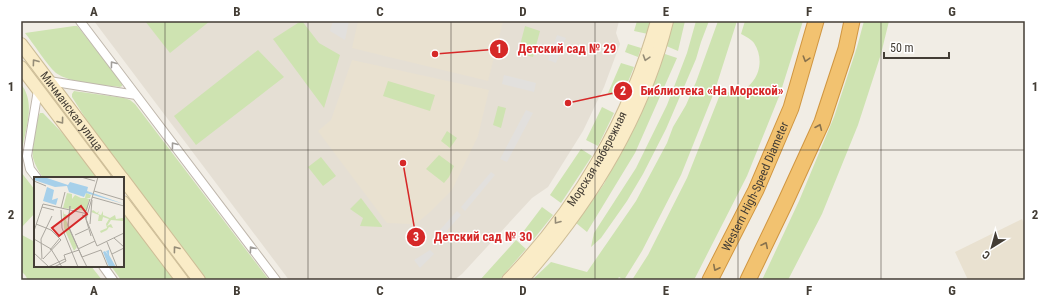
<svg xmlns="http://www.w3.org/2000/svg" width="1046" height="301" font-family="'Roboto Condensed',sans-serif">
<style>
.residential{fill:#e5dfd4}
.education{fill:#e9e1d0}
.green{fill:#cee3b1}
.parking{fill:#e2e0dd}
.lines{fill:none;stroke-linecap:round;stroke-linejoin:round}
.street-casing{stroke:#bfb7ac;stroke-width:10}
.secondary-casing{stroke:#cebe98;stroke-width:14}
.highway-casing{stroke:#d09641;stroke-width:17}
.street{stroke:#fff;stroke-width:8}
.secondary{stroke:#faecc7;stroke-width:12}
.highway{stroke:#f2c270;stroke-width:15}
.oneway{stroke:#958c77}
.oneway2{stroke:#89724d}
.oneway3{stroke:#a19e9a}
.grid{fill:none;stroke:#433d35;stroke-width:1;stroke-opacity:0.55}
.labels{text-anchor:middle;stroke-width:3;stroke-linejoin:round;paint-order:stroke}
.street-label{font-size:12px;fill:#433d35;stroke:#fff}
.inset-road{fill:none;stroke:#aba79f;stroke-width:1}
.view{fill:#d62828;fill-opacity:0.15;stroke:#d62828;stroke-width:2}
.inset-edge{fill:none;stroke:#433d35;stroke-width:2}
.leader{fill:none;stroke:#d62828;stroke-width:1.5}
.callout-dot{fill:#d62828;stroke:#fff;stroke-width:1.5}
.mark-label{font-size:12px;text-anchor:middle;font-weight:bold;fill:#fff}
.callout-label{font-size:13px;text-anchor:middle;font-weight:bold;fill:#d62828;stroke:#fff;stroke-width:3;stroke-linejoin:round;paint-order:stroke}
.neatline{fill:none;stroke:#433d35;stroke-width:1.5}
.grid-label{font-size:13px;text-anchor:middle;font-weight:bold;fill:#433d35}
</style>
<rect width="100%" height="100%" fill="#f1ede5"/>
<path class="residential" d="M 94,21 L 619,21 L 616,33 L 620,44 L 604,87 L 583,131 L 548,187 L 532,198 L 462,274 L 454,280 L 289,280 Z"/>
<path class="education" d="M 358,21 L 503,21 L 488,81 L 352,48 Z
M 352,60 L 489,90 L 478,136 L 452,190 L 430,212 L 412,227 L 410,224 L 387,223 L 318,131 L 331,120 Z
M 1022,219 L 1025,225 L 1025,280 L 968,280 L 955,252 Z"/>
<path class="green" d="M 145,21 L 210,21 L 170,53 Z
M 301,21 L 302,21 L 319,43 L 340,55 L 324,108 L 273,39 Z
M 637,21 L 651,21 L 648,34 L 634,31 Z
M 670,21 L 685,21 L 678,51 L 664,45 Z
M 696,21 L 709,21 L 701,42 L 696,59 L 666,129 L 643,174 L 627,201 L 601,238 L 591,247 L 594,233 L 636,168 L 667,105 L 687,53 Z
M 718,21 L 737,21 L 715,90 L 681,175 L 642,251 L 624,280 L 619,277 L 617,280 L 532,280 L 551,262 L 587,272 L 636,201 L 667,143 L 673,127 L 686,105 L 696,82 Z
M 745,21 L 803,21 L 780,94 L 747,176 L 694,280 L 632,280 L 648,255 L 687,178 L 721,92 C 726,92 732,93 737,92 C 758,86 766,61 754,43 C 751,39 745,36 741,34 Z
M 864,21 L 889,21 L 881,54 L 858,125 L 822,214 L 788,280 L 762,280 L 799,201 L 834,117 L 857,47 Z
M 74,26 L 77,26 L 79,28 L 122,83 L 122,86 L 120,87 C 102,85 70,83 56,73 C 46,64 34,44 25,33 Z
M 525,26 L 540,31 L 533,57 L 518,53 Z
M 628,44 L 641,48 L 638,57 L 625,52 Z
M 258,50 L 284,77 L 196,145 L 174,116 Z
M 662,53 L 677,58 L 635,153 L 587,232 L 576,223 L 604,184 L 626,138 Z
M 621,63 L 634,67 L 621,99 L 608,93 Z
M 388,81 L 435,95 L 430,111 L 383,96 Z
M 21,84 C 35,102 27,124 23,145 L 22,147 L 21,147 Z
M 74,91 L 124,98 L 130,100 L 135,104 L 269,280 L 206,280 L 91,127 L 72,97 L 72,94 Z
M 498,106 L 506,108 L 501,128 L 493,125 Z
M 602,107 L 614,113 L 598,146 L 586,140 Z
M 40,113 L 43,113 L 44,114 L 70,141 L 98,178 L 43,178 C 39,172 35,165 33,158 C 31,147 36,129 38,117 Z
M 447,131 L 457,138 L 450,148 L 441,141 Z
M 581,149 L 592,156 L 561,203 L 550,195 Z
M 439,155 L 454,166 L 449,177 L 444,183 L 426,169 Z
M 321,157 L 336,176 L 323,186 L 308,167 Z
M 21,172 L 35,190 L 35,213 L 21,228 Z
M 361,198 L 382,226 L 382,227 L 360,226 L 363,218 L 350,209 Z
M 542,207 L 553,215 L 533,240 L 523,232 Z
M 123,211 L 175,280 L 121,280 L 111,266 L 123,266 Z
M 21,235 L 22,235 L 35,242 L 35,266 L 91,266 L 102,280 L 28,280 L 25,275 L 21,271 Z
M 516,240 L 526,249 L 499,280 L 480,280 Z"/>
<path class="parking" d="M 333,21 L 349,21 L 345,40 L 330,31 Z
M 557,35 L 566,38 L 556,63 L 548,60 Z
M 504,75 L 536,83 L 534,92 L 502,84 Z
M 526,110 L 533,113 L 507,162 L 500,159 Z
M 491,172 L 495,175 L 465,211 L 461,207 Z
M 457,211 L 461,215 L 442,236 L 438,232 Z
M 430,250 L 434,254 L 420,268 L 414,260 Z"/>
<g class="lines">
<g class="street-casing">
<path id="street" d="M 80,21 L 136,95
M 49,81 L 136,95 L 276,280
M 37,178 L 30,169 L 27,156 L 38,90
M 103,266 L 113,280"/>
</g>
<g class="secondary-casing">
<g id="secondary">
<path id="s1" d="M 21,44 L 122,178"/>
<path d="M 21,67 L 105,178"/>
<path d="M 123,179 L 199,280"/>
<path d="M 123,202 L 182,280"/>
<path id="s2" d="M 508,280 C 578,208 630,118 657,21"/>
<path d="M 522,280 C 588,206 643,118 667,21"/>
</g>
</g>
<g class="highway-casing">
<g id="highway">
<path id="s3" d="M 710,280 L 756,190 L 791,108 L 816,21"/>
<path d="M 748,280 L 784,205 L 822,122 L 846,49 L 852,21"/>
</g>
</g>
<use href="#street" class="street"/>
<use href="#secondary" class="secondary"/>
<use href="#highway" class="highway"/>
</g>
<defs><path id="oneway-chevron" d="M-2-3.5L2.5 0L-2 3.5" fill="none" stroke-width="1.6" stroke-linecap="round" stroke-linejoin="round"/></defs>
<g class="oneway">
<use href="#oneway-chevron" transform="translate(646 58) rotate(108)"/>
<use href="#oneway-chevron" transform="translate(35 62) rotate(-126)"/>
<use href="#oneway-chevron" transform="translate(61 121) rotate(53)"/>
<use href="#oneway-chevron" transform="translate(557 221) rotate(127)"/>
<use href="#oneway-chevron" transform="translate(176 249) rotate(-127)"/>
</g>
<g class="oneway2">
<use href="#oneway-chevron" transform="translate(806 59) rotate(107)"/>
<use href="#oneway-chevron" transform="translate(819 127) rotate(-67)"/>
<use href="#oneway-chevron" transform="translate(765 245) rotate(-64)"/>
<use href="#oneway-chevron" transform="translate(716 268) rotate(117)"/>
</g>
<g class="oneway3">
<use href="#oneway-chevron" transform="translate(113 64) rotate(-127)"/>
<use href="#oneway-chevron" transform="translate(174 145) rotate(-127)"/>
<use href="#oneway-chevron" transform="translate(252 249) rotate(-127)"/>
</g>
<path class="grid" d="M 165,21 L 165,280M 308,21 L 308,280M 451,21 L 451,280M 595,21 L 595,280M 738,21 L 738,280M 881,21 L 881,280M 21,150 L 1025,150"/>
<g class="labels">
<g class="street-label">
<text dy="4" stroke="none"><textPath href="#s1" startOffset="84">Мичманская улица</textPath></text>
<text dy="4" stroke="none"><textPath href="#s2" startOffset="151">Морская набережная</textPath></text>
<text dy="4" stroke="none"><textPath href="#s3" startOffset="104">Western High-Speed Diameter</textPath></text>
</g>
</g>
<g transform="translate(34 177)">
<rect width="90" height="90" fill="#f1ede5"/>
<path d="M 33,16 L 38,17 L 38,22 L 41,18 L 47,21 L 51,21 L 52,16 L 57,18 L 56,21 L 52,21 L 55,22 L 53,34 L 29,31 ZM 29,33 L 30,37 L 33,38 L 32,43 L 43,70 L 40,74 L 30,51 ZM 59,33 L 63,36 L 65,34 L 64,37 L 67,38 L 69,34 L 69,38 L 76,41 L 81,38 L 82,42 L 89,41 L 89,44 L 77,43 L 73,49 L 77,47 L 79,51 L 75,50 L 73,53 L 67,56 L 66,54 L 73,51 L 72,47 L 75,42 L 69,40 L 68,44 L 64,44 L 65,38 L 57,35 Z" fill="#cee3b1"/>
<path d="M 0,0 L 10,0 L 34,8 L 36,5 L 54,10 L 53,14 L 90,27 L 52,16 L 50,20 L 35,15 L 33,9 L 21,10 L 0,3 ZM 13,10 L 20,13 L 18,23 L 24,21 L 22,28 L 9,24 ZM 75,73 L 75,78 L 82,90 L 75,90 L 69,75 L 71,74 L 74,78 L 72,74 Z" fill="#a6d0ea"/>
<path class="inset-road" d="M 47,0 L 61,4M 64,0 L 52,42 L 63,69 L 90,56M 0,4 L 12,9M 60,14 L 90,23M 58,20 L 90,29M 8,30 L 20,33M 27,31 L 31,15M 27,33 L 28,51 L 44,90M 49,33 L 52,34 L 56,22M 48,38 L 51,39 L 57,59M 2,47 L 17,53 L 27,63 L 9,82M 56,47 L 58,23M 0,54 L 9,27 L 54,37M 41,58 L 54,52M 80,61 L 90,70M 0,62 L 17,72 L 28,90M 73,65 L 83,90M 44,72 L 61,64M 16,73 L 26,61M 0,76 L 15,90M 78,77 L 90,71M 48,80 L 34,48 L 36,29 L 34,49 L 48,80 L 53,90M 48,80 L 67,73 L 74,90M 8,82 L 7,62 L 18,39M 14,90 L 31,82M 20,90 L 32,84 L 30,78 L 45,73"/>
<path class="view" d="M 47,29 L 53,37 L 25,59 L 18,51 Z"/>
<rect width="90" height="90" class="inset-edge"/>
</g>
<path class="leader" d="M435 54L499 49M568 103L623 91M403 163L416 237"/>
<g class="callout-dot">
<circle cx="435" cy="54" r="4"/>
<circle cx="568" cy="103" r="4"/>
<circle cx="403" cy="163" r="4"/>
<circle cx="499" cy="49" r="10"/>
<circle cx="623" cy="91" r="10"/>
<circle cx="416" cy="237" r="10"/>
</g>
<g class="mark-label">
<text x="499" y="53">1</text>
<text x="623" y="95">2</text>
<text x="416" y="241">3</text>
</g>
<g class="callout-label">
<text x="567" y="53">Детский сад № 29</text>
<text x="712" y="95">Библиотека «На Морской»</text>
<text x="483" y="241">Детский сад № 30</text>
</g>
<rect width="1046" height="301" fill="none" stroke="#ffffff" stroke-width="44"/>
<g transform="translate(992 247) rotate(217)" stroke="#ffffff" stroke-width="3" paint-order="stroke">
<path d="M0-3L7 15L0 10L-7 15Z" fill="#433d35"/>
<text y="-6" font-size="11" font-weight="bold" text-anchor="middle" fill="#433d35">С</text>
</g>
<path d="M884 52v6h65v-6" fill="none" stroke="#433d35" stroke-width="2"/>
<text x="890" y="52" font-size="12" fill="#433d35" stroke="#ffffff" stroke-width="3" paint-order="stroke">50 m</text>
<rect x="22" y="22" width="1002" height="257" class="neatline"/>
<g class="grid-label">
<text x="94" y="16">A</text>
<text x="237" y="16">B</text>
<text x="380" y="16">C</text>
<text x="523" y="16">D</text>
<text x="666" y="16">E</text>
<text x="809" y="16">F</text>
<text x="952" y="16">G</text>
<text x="11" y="91">1</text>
<text x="1035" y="91">1</text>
<text x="11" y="219">2</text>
<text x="1035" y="219">2</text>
<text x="94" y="295">A</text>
<text x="237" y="295">B</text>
<text x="380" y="295">C</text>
<text x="523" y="295">D</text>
<text x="666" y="295">E</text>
<text x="809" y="295">F</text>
<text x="952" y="295">G</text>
</g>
</svg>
